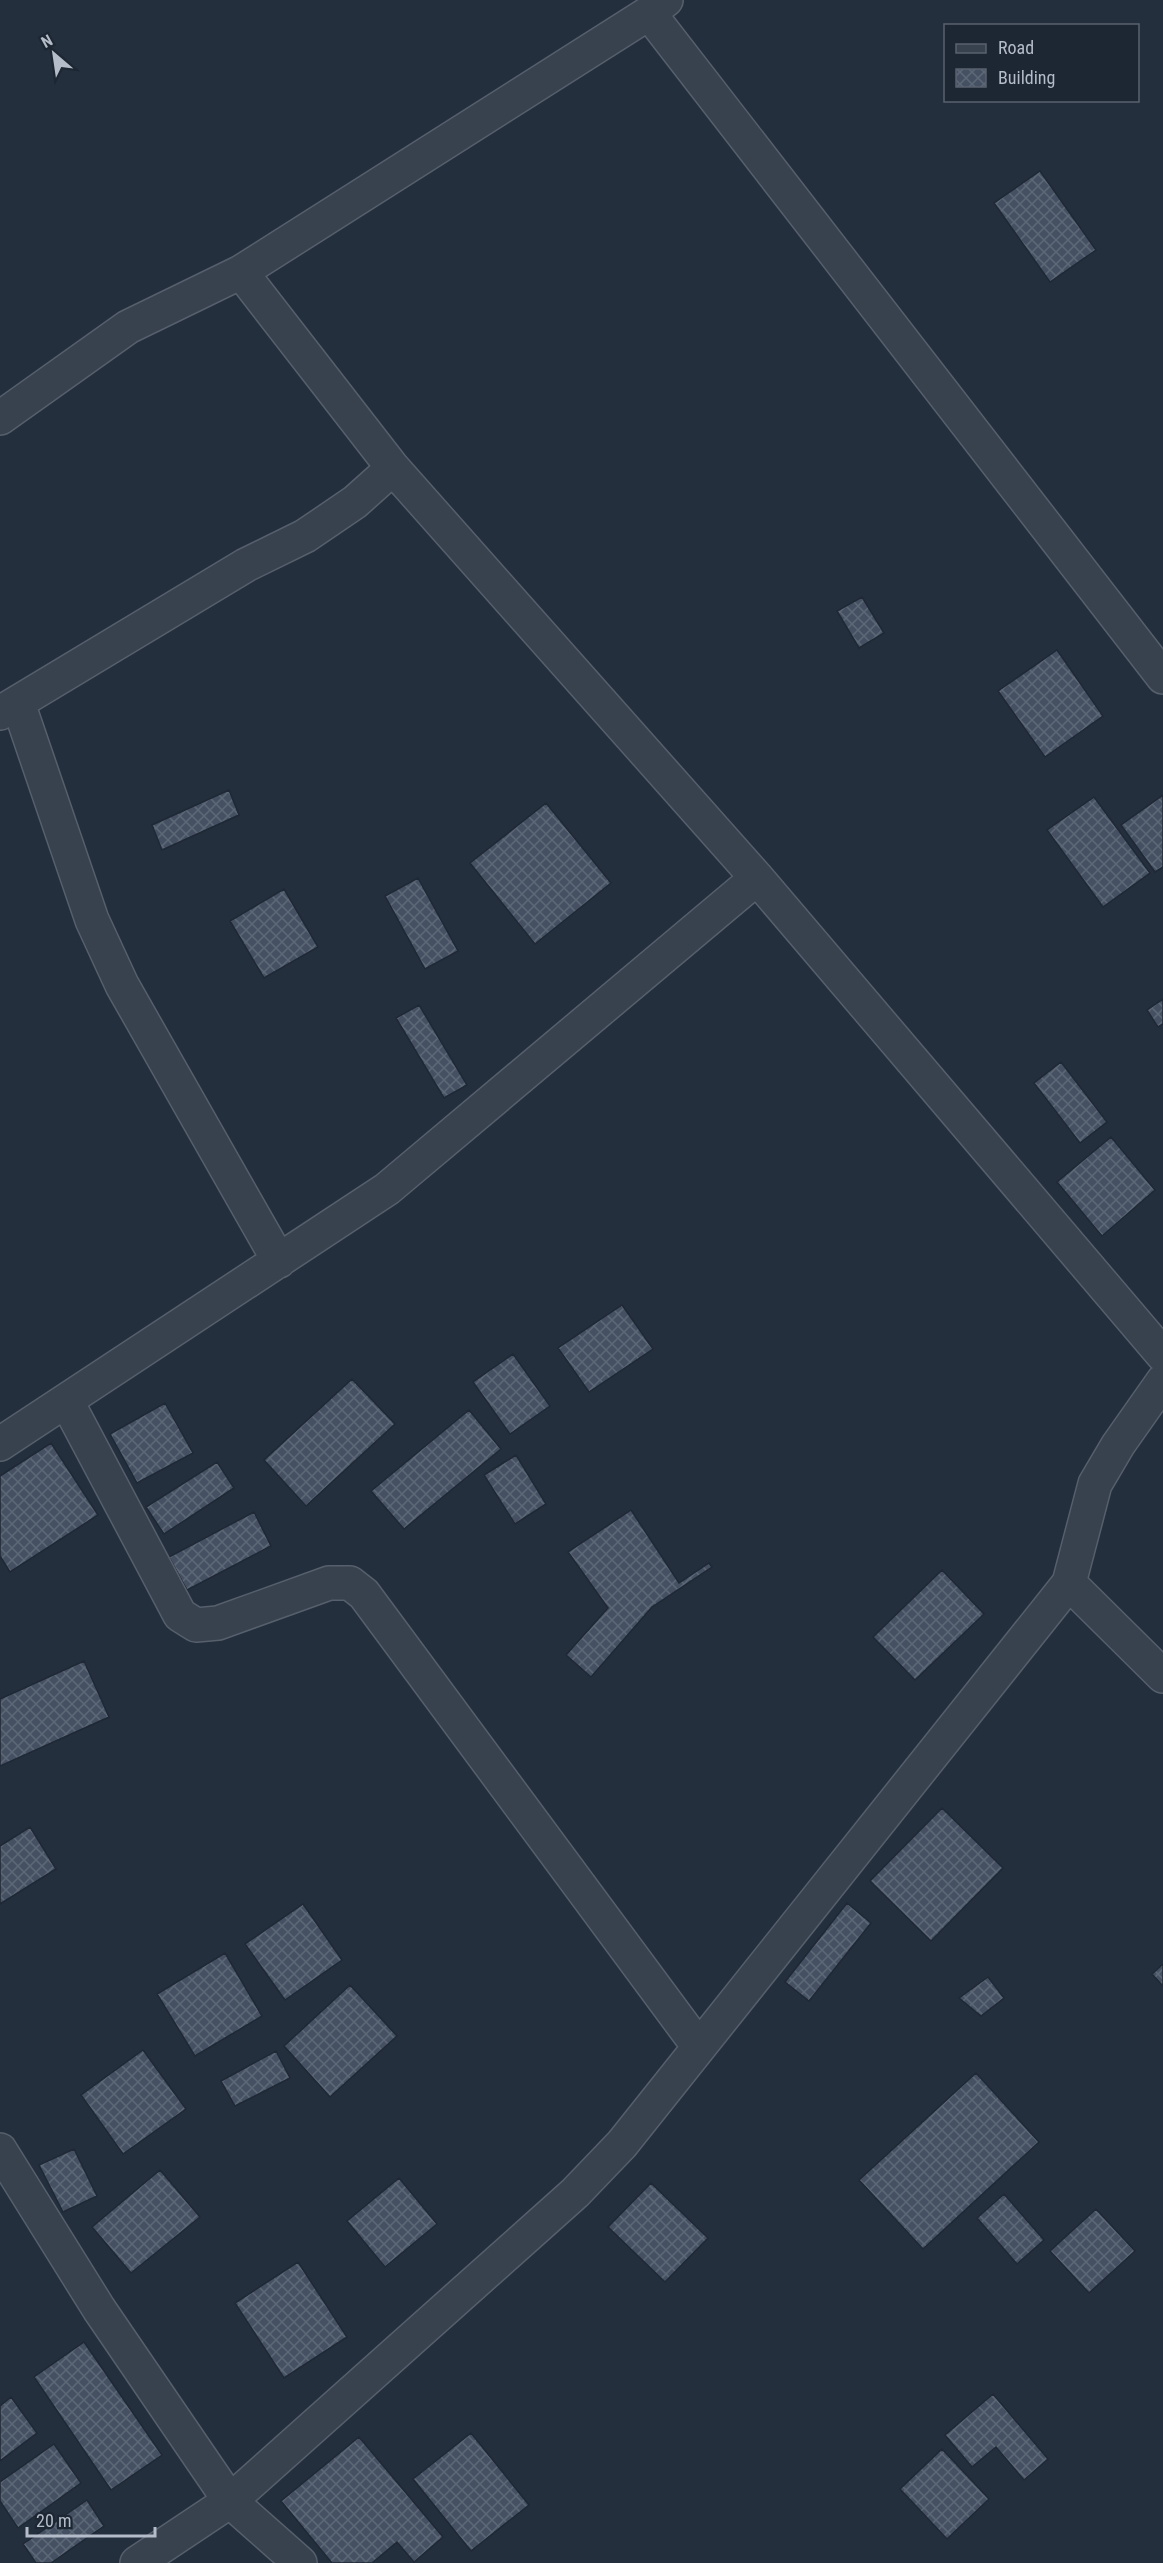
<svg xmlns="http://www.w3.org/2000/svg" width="1163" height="2563" font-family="'Roboto Condensed',sans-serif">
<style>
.building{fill:url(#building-cross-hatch);stroke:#1f2835;stroke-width:1.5}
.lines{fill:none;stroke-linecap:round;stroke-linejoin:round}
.street-casing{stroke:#565f6c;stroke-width:36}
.street{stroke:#38414e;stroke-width:33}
</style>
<defs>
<pattern id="building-cross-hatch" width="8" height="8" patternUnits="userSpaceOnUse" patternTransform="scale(1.5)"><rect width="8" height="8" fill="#455162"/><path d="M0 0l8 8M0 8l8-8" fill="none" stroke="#5d6877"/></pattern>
</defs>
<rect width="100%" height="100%" fill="#242f3e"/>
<path class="building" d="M 1040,171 L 1096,250 L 1050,282 L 994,203 Z
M 862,597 L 884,633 L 859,648 L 837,611 Z
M 1057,650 L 1103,716 L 1045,757 L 998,691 Z
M 229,790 L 239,815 L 162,850 L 152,825 Z
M 1163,795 L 1163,867 L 1155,872 L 1121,825 Z
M 1094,797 L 1150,873 L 1103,907 L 1047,830 Z
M 546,803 L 611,883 L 535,944 L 470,863 Z
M 418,878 L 458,951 L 425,969 L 385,896 Z
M 284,889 L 318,947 L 264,978 L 230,921 Z
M 1163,999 L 1163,1024 L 1158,1027 L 1147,1010 Z
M 419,1005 L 467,1085 L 444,1098 L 396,1018 Z
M 1061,1062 L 1107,1122 L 1080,1143 L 1034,1083 Z
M 1111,1137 L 1155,1190 L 1102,1236 L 1057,1182 Z
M 622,1305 L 653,1349 L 589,1392 L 558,1348 Z
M 513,1354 L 550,1406 L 510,1434 L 473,1382 Z
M 352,1379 L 395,1424 L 306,1506 L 264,1460 Z
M 165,1403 L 193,1453 L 137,1483 L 110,1434 Z
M 469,1410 L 501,1449 L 404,1529 L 371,1491 Z
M 51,1443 L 98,1515 L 10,1572 L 0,1556 L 0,1476 Z
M 516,1455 L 546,1504 L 515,1524 L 484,1475 Z
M 217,1462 L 234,1488 L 164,1534 L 146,1507 Z
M 631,1510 L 679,1583 L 709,1563 L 712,1567 L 652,1607 L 591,1677 L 566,1655 L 608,1608 L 568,1552 Z
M 254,1512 L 271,1546 L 187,1590 L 169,1557 Z
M 942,1570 L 984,1614 L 915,1680 L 873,1637 Z
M 84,1661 L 109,1717 L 0,1766 L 0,1699 Z
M 942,1808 L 1003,1868 L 931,1941 L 870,1881 Z
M 30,1827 L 56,1869 L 0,1904 L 0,1846 Z
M 847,1903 L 871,1923 L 809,2001 L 785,1982 Z
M 303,1904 L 342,1960 L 285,2000 L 245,1944 Z
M 225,1953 L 262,2016 L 195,2056 L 157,1994 Z
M 1163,1964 L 1163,1986 L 1152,1974 Z
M 988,1977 L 1004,1998 L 981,2016 L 959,1998 Z
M 350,1985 L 397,2036 L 330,2097 L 284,2046 Z
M 143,2050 L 186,2109 L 123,2154 L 81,2095 Z
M 276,2051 L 290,2078 L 235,2106 L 221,2081 Z
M 976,2073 L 1039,2142 L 923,2249 L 859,2180 Z
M 74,2149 L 97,2196 L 63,2212 L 39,2165 Z
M 160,2170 L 200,2217 L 131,2273 L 92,2227 Z
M 399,2178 L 437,2224 L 385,2267 L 347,2221 Z
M 651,2183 L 708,2238 L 665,2282 L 608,2227 Z
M 1004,2194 L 1044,2240 L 1017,2264 L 977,2218 Z
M 1096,2209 L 1135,2251 L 1089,2293 L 1050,2251 Z
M 298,2262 L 347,2337 L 284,2378 L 235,2303 Z
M 84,2342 L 162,2455 L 111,2490 L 34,2377 Z
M 993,2394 L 1048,2459 L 1024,2480 L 996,2447 L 972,2467 L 945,2435 Z
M 11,2397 L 37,2433 L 0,2461 L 0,2406 Z
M 471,2433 L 529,2505 L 471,2551 L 413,2479 Z
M 359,2437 L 443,2537 L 414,2562 L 397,2542 L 372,2563 L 332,2563 L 281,2501 Z
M 54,2444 L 81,2483 L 18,2528 L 0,2501 L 0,2482 Z
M 942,2449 L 989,2499 L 947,2539 L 900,2489 Z
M 87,2500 L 104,2526 L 51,2563 L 36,2563 L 23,2544 Z"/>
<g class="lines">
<g class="street-casing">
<path id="street" d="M 649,13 L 1163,677
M 241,272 L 393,468 L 757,878 L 1163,1355
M 0,418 L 128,327 L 241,272 L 649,13 L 666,0
M 18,703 L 92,920 L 122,985 L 279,1261
M 0,713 L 246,565 L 305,536 L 355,502 L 393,468
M 67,1402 L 180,1615 L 196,1625 L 218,1623 L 329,1583 L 350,1583 L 364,1594 L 699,2047
M 0,1444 L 387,1189 L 757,878
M 1069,1583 L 1163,1676
M 0,2150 L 99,2309 L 230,2501 L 300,2563
M 137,2563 L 230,2501 L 575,2193 L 622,2144 L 1069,1583 L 1095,1484 L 1118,1445 L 1163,1381"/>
</g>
<use href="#street" class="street"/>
</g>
<rect x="944" y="24" width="195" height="78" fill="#1d2633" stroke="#59626f" stroke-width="1.5"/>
<rect x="956" y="44" width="30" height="9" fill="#38414e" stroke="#59626f" stroke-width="1.5"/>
<text x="998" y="54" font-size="18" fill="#b4bcc9">Road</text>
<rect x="956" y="69" width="30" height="18" fill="url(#building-cross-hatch)" stroke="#59626f" stroke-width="1.5"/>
<text x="998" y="84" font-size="18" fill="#b4bcc9">Building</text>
<g transform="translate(54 54) rotate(331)" stroke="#1d2633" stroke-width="4.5" paint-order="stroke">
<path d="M0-4.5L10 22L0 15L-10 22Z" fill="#b4bcc9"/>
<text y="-9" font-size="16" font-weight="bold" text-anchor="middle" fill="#b4bcc9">N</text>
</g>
<path d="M27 2527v9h128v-9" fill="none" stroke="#b4bcc9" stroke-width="3"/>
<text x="36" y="2527" font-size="18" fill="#b4bcc9" stroke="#1d2633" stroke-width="4.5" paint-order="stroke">20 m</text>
</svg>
